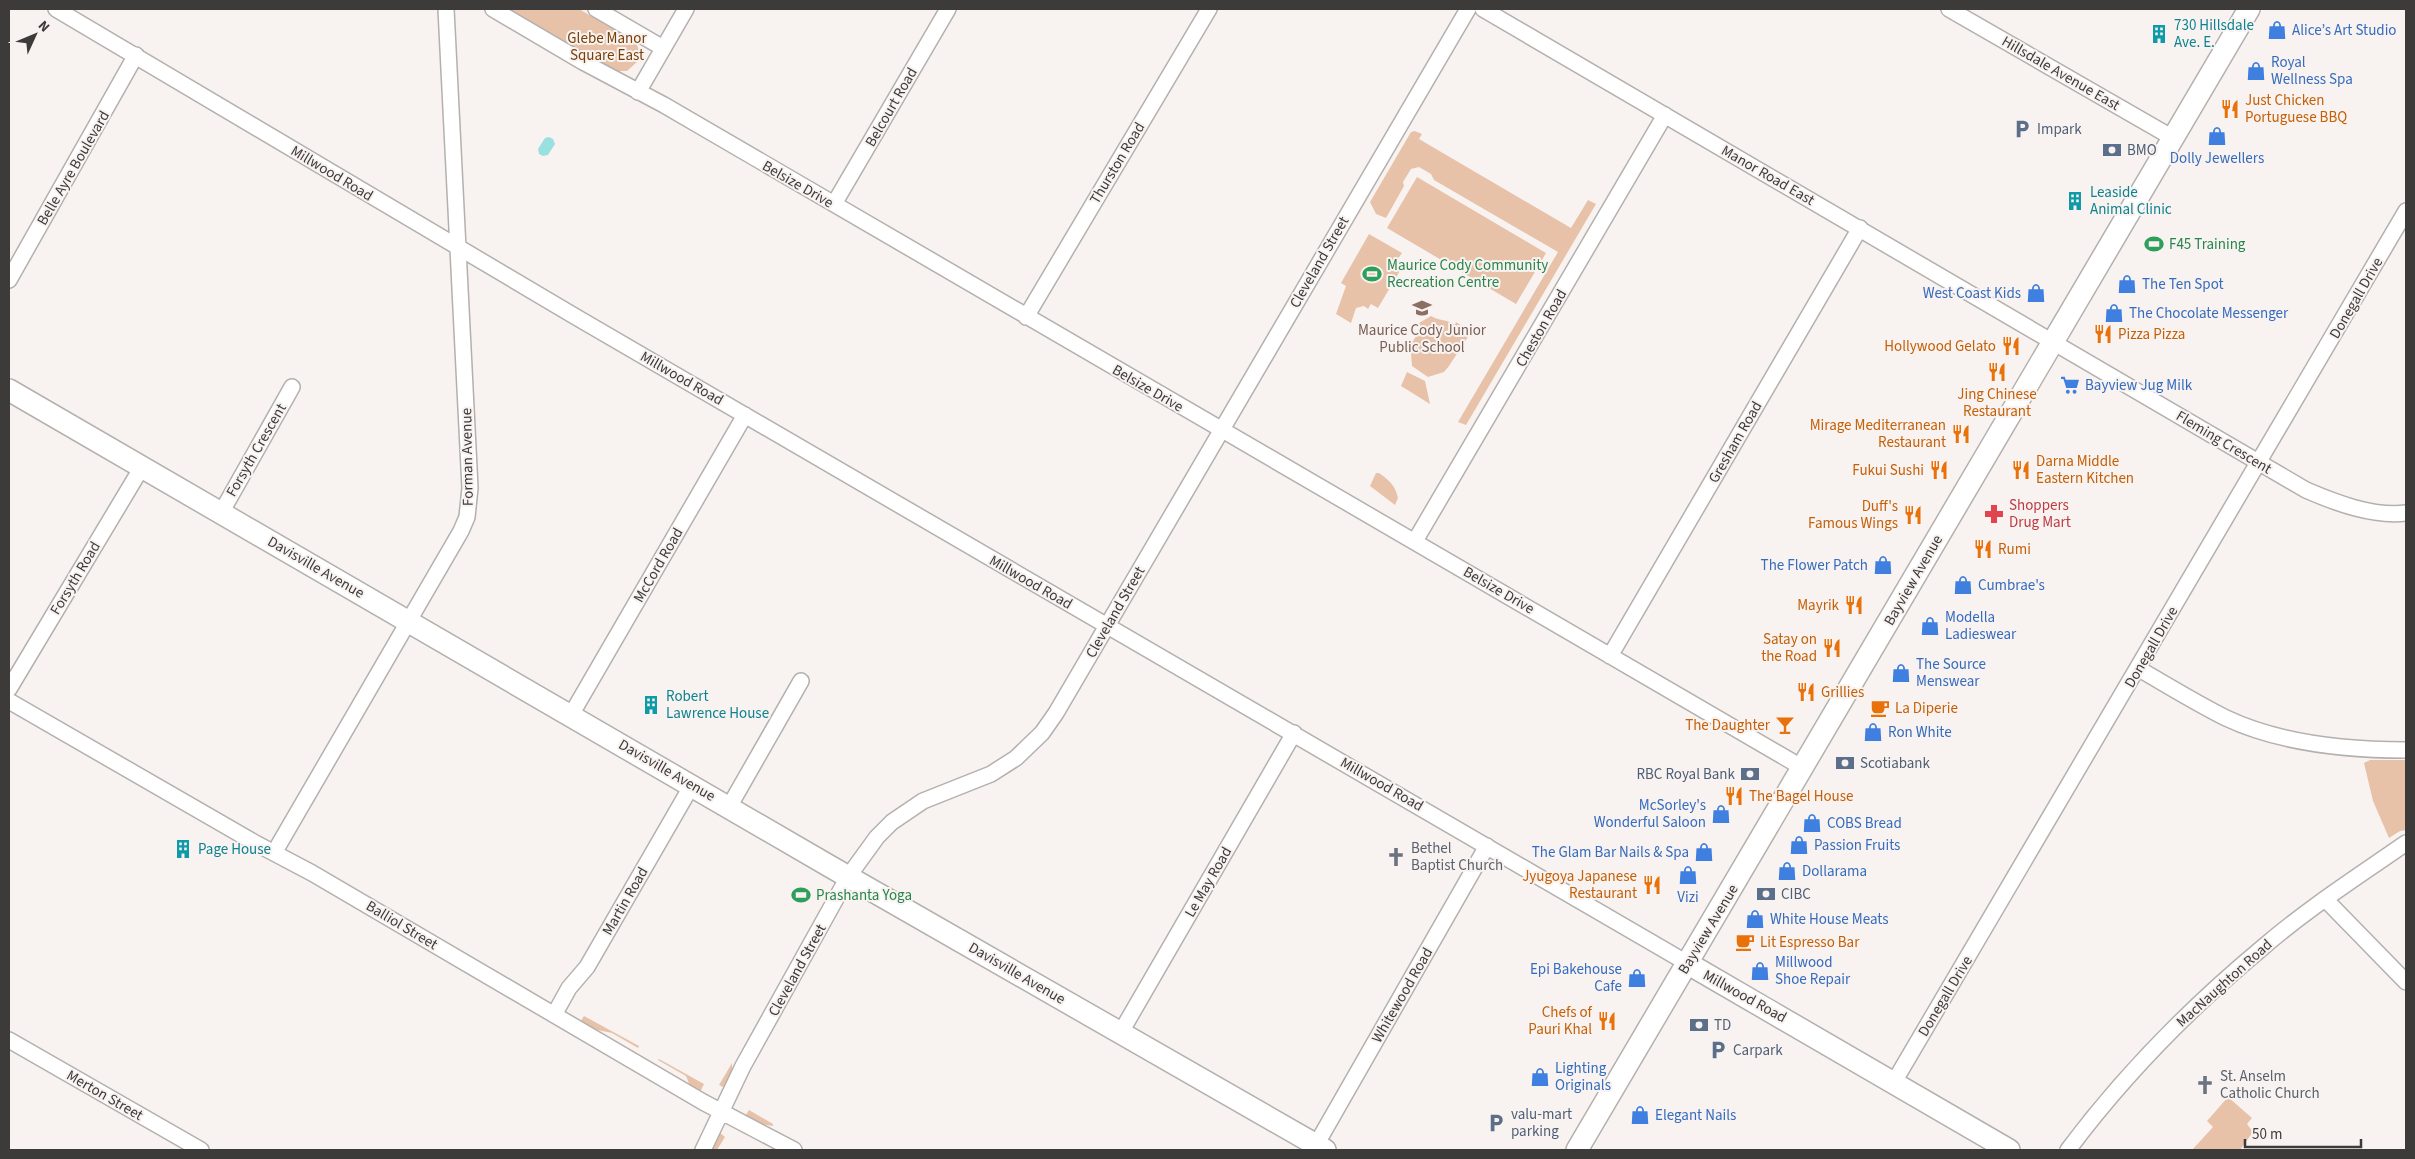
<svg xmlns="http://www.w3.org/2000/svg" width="2415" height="1159" font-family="'Source Sans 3',sans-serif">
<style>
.green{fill:#e7c2a8}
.water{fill:#99e0e0}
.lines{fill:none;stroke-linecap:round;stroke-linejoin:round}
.street-casing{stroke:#b4b0ad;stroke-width:18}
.secondary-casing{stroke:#b4b0ad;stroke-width:24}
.street{stroke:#fff;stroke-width:15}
.secondary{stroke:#fff;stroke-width:21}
.labels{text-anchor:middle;stroke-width:4;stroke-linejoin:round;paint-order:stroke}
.culture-label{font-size:15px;fill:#0d838f;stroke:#f8f3f0;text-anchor:start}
.shop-label{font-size:15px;fill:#366cbe;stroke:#f8f3f0;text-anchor:start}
.park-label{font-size:15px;fill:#783e06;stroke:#f8f3f0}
.street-label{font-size:15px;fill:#3d3b3a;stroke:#f8f3f0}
.food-label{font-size:15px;fill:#c56008;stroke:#f8f3f0;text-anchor:end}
.service-label{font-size:15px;fill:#4e5e75;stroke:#f8f3f0;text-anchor:start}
.leisure-label{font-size:15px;fill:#27864d;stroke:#f8f3f0;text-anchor:start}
.education-label{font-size:15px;fill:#785e54;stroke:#f8f3f0}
.health-label{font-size:15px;fill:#be3a42;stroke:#f8f3f0;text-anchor:start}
.worship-label{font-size:15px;fill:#5b616d;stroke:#f8f3f0;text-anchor:start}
</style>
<rect width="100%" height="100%" fill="#f8f3f0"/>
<path class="green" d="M 506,9 L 579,9 L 629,38 L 637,45 L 640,53 L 638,61 L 627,71 L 620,71 L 618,75 Z
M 1415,131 L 1422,134 L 1419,139 L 1571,228 L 1588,200 L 1596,204 L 1466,425 L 1458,422 L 1558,252 L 1434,180 L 1431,174 L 1419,167 L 1411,169 L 1403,182 L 1404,186 L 1386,218 L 1376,214 L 1370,202 L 1411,132 Z
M 1417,177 L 1546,253 L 1516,304 L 1387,228 Z
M 1369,234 L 1402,253 L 1397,260 L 1404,264 L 1378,308 L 1371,304 L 1368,309 L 1364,306 L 1356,308 L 1351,323 L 1336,314 L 1346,286 L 1341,283 Z
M 1431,316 C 1439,321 1447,319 1455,325 L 1456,322 L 1471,332 L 1449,366 L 1444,372 L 1428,377 L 1412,366 L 1411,353 L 1407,351 L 1418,333 L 1419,323 Z
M 1407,372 L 1425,381 L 1430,404 L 1401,386 Z
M 1376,473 L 1379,473 C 1390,481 1395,485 1398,498 L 1395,505 L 1370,486 Z
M 2370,760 L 2406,760 L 2406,830 L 2400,831 L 2389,838 L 2373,801 L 2364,763 Z
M 584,1016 L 639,1046 L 638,1048 L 612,1033 L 593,1029 L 580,1022 Z
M 659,1059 L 704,1084 L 699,1094 L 690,1086 L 686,1076 L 658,1060 Z
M 732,1063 L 732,1078 L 727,1089 L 719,1085 Z
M 2228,1097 L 2252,1118 L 2247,1124 L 2253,1132 L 2240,1150 L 2192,1150 L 2213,1127 L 2207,1121 Z
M 749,1110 L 773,1124 L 773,1126 L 755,1123 L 744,1118 Z
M 719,1132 L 725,1137 L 717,1150 L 711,1150 Z"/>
<path class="water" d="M 549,137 L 553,139 L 555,144 L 548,155 L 543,156 L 539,154 L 538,149 L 545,138 Z"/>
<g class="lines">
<g class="street-casing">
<path id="street" d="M 56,9 L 576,317 L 1687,963
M 493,9 L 583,62 L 664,105 L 1803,768
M 596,9 L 663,48
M 1483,9 L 2306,490 C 2336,503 2373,517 2406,513
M 1949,9 L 2173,138
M 638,92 L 686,9
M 834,204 L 948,9
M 9,280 L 136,55
M 1026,317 L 1209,9
M 221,513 L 292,387
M 1415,541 L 1665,115
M 1610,656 L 1860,228
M 2139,669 C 2167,685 2196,703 2226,718 C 2281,744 2346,750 2406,750
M 9,689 L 142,467
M 9,701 L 257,844 L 312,873 L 703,1102 L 794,1150
M 571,715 L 745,415
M 729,807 L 801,681
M 274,853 L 461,531 L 467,517 L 470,488 L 446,9
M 2325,899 L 2406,982
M 554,1015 L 569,988 L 587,967 L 692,785
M 1121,1032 L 1294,733
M 9,1040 L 201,1150
M 1894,1082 L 2406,211
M 1316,1145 L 1487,846
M 703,1150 L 743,1066 L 848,877 L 877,837 L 892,822 L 923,801 L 991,774 L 1016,758 L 1042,733 L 1056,713 L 1468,9
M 2068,1150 C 2124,1075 2190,1008 2262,948 C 2307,909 2357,877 2406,843"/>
</g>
<g class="secondary-casing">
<path id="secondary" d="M 9,390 L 831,867 L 1325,1150
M 1687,963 L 2009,1150
M 1577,1150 L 2249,9"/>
</g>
<use href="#street" class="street"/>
<use href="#secondary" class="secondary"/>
</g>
<defs>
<g id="shop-bare" transform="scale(1.5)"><path d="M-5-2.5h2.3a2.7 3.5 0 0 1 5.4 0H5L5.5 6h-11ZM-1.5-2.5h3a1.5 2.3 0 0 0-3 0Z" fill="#3f7fe0" stroke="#f8f3f0" stroke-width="2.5" paint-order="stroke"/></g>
<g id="building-bare" transform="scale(1.5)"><path d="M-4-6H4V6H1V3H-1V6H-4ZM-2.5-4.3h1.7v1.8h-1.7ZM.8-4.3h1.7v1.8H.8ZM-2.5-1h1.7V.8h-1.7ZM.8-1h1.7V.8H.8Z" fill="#0f9aa8" stroke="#f8f3f0" stroke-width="2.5" paint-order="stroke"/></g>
<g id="restaurant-bare" transform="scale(1.5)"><path d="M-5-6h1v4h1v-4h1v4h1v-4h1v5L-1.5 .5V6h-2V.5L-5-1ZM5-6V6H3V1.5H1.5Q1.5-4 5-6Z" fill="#e8710a" stroke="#f8f3f0" stroke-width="2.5" paint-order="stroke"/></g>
<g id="parking-bare" transform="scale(1.5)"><path d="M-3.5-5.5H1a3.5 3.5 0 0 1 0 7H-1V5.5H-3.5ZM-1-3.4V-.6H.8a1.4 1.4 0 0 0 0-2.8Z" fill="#5c6f8a" stroke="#f8f3f0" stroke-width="2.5" paint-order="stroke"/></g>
<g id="bank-bare" transform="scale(1.5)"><path d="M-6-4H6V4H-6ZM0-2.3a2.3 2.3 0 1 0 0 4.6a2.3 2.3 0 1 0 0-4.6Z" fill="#5c6f8a" stroke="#f8f3f0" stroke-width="2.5" paint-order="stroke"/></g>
<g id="stadium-bare" transform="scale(1.5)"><path d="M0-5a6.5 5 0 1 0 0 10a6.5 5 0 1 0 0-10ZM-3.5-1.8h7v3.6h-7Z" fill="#2e9e5b" stroke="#f8f3f0" stroke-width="2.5" paint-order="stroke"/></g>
<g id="school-bare" transform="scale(1.5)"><path d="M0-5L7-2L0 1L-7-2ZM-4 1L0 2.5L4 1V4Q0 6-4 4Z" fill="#8d6e63" stroke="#f8f3f0" stroke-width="2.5" paint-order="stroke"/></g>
<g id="supermarket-bare" transform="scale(1.5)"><path d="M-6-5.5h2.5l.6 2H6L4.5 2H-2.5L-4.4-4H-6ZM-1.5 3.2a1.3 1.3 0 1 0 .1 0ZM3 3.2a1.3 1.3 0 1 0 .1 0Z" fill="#3f7fe0" stroke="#f8f3f0" stroke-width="2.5" paint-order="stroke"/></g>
<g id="pharmacy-bare" transform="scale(1.5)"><path d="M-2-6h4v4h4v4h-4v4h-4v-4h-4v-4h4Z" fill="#e0444e" stroke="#f8f3f0" stroke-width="2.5" paint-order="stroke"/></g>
<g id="cafe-bare" transform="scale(1.5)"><path d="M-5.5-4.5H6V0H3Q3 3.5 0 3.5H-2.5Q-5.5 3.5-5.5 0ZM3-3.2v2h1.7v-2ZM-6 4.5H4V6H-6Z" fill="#e8710a" stroke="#f8f3f0" stroke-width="2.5" paint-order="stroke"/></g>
<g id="bar-bare" transform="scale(1.5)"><path d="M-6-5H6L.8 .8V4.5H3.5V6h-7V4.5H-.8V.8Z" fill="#e8710a" stroke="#f8f3f0" stroke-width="2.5" paint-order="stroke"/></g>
<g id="church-bare" transform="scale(1.5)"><path d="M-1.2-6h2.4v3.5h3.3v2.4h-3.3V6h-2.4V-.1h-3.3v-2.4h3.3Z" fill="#6b7280" stroke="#f8f3f0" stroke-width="2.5" paint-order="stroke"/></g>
</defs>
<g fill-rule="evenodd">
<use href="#shop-bare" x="2277" y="30"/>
<use href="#building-bare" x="2159" y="34"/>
<use href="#shop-bare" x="2256" y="71"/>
<use href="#restaurant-bare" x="2230" y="109"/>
<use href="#parking-bare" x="2022" y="129"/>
<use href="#shop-bare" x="2217" y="136"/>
<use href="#bank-bare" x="2112" y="150"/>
<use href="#building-bare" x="2075" y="201"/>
<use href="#stadium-bare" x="2154" y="244"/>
<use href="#stadium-bare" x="1372" y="274"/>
<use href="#shop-bare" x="2127" y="284"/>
<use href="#shop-bare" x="2036" y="293"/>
<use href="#school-bare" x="1422" y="308"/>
<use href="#shop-bare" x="2114" y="313"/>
<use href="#restaurant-bare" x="2103" y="334"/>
<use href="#restaurant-bare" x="2011" y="346"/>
<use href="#restaurant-bare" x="1997" y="372"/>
<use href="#supermarket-bare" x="2070" y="385"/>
<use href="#restaurant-bare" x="1961" y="434"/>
<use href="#restaurant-bare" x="1939" y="470"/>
<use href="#restaurant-bare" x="2021" y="470"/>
<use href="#pharmacy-bare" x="1994" y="514"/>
<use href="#restaurant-bare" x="1913" y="515"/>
<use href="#restaurant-bare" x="1983" y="549"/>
<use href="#shop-bare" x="1883" y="565"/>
<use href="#shop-bare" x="1963" y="585"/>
<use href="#restaurant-bare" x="1854" y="605"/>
<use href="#shop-bare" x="1930" y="626"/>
<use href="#restaurant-bare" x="1832" y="648"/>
<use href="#shop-bare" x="1901" y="673"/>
<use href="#restaurant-bare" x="1806" y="692"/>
<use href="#building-bare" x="651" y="705"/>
<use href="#cafe-bare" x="1880" y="708"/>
<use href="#bar-bare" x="1785" y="725"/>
<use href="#shop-bare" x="1873" y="732"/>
<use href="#bank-bare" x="1845" y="763"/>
<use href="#bank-bare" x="1750" y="774"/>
<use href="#restaurant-bare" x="1734" y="796"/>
<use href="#shop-bare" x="1721" y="814"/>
<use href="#shop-bare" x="1812" y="823"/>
<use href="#shop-bare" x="1799" y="845"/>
<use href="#building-bare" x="183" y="849"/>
<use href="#shop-bare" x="1704" y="852"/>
<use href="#church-bare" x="1396" y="857"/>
<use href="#shop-bare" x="1787" y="871"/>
<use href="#shop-bare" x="1688" y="875"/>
<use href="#restaurant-bare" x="1652" y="885"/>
<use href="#bank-bare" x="1766" y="894"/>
<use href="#stadium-bare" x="801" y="895"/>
<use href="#shop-bare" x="1755" y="919"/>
<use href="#cafe-bare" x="1745" y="942"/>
<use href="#shop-bare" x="1760" y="971"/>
<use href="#shop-bare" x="1637" y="978"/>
<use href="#restaurant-bare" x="1607" y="1021"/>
<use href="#bank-bare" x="1699" y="1025"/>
<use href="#parking-bare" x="1718" y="1050"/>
<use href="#shop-bare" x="1540" y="1077"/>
<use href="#church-bare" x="2205" y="1085"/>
<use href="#shop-bare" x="1640" y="1115"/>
<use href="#parking-bare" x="1496" y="1123"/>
</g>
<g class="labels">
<g class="culture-label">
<text x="2174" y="30">730 Hillsdale<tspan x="2174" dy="17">Ave. E.</tspan></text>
<text x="2090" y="197">Leaside<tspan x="2090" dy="17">Animal Clinic</tspan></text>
<text x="666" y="701">Robert<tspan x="666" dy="17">Lawrence House</tspan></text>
<text x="198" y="854">Page House</text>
</g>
<g class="shop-label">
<text x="2292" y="35">Alice’s Art Studio</text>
<text x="2271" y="67">Royal<tspan x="2271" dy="17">Wellness Spa</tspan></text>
<text x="2217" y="163" text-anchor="middle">Dolly Jewellers</text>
<text x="2142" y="289">The Ten Spot</text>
<text x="2021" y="298" text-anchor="end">West Coast Kids</text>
<text x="2129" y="318">The Chocolate Messenger</text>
<text x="2085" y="390">Bayview Jug Milk</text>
<text x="1868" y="570" text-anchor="end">The Flower Patch</text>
<text x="1978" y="590">Cumbrae's</text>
<text x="1945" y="622">Modella<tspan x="1945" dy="17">Ladieswear</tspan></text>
<text x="1916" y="669">The Source<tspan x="1916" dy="17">Menswear</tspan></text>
<text x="1888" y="737">Ron White</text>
<text x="1706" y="810" text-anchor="end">McSorley's<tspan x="1706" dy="17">Wonderful Saloon</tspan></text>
<text x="1827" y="828">COBS Bread</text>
<text x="1814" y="850">Passion Fruits</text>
<text x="1689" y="857" text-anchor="end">The Glam Bar Nails &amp; Spa</text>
<text x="1802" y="876">Dollarama</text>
<text x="1688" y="902" text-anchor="middle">Vizi</text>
<text x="1770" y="924">White House Meats</text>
<text x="1775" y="967">Millwood<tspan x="1775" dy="17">Shoe Repair</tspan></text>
<text x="1622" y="974" text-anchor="end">Epi Bakehouse<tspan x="1622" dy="17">Cafe</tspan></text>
<text x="1555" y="1073">Lighting<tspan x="1555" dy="17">Originals</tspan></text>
<text x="1655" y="1120">Elegant Nails</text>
</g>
<g class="park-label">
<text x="607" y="43">Glebe Manor<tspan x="607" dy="17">Square East</tspan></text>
</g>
<g class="street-label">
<text transform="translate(2061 73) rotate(30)" y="5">Hillsdale Avenue East</text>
<text transform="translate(891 107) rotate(-60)" y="5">Belcourt Road</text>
<text transform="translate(1117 163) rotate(-59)" y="5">Thurston Road</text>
<text transform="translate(73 168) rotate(-60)" y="5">Belle Ayre Boulevard</text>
<text transform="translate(332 173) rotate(31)" y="5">Millwood Road</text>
<text transform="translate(1768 175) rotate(30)" y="5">Manor Road East</text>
<text transform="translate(798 184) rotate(30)" y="5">Belsize Drive</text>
<text transform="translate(1319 262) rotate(-60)" y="5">Cleveland Street</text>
<text transform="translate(2356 298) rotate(-60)" y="5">Donegall Drive</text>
<text transform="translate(1541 328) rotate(-60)" y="5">Cheston Road</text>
<text transform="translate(682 378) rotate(30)" y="5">Millwood Road</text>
<text transform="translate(1148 388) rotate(30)" y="5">Belsize Drive</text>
<text transform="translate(1735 442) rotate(-60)" y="5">Gresham Road</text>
<text transform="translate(2224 442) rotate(31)" y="5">Fleming Crescent</text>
<text transform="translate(256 450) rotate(-60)" y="5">Forsyth Crescent</text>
<text transform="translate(467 457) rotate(-91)" y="5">Forman Avenue</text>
<text transform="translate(658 565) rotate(-60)" y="5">McCord Road</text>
<text transform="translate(316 567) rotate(30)" y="5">Davisville Avenue</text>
<text transform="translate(75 578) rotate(-59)" y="5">Forsyth Road</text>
<text transform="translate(1913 580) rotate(-60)" y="5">Bayview Avenue</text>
<text transform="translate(1031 582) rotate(30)" y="5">Millwood Road</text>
<text transform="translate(1499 590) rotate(30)" y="5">Belsize Drive</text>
<text transform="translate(1115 612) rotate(-60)" y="5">Cleveland Street</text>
<text transform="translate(2151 647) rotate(-60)" y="5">Donegall Drive</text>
<text transform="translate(667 770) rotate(30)" y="5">Davisville Avenue</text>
<text transform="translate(1382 784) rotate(30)" y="5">Millwood Road</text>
<text transform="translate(1208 882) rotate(-60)" y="5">Le May Road</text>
<text transform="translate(625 901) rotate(-60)" y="5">Martin Road</text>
<text transform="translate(402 925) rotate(31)" y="5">Balliol Street</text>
<text transform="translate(1708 929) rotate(-59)" y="5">Bayview Avenue</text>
<text transform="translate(797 970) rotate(-61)" y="5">Cleveland Street</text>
<text transform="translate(1017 973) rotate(30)" y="5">Davisville Avenue</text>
<text transform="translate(2224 983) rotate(-42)" y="5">MacNaughton Road</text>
<text transform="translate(1402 995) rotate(-60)" y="5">Whitewood Road</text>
<text transform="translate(1745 996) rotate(29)" y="5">Millwood Road</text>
<text transform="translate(1945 996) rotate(-59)" y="5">Donegall Drive</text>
<text transform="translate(105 1095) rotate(30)" y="5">Merton Street</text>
</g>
<g class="food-label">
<text x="2245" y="105" text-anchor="start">Just Chicken<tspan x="2245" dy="17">Portuguese BBQ</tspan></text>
<text x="2118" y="339" text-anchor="start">Pizza Pizza</text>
<text x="1996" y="351">Hollywood Gelato</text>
<text x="1997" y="399" text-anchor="middle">Jing Chinese<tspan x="1997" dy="17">Restaurant</tspan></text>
<text x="1946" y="430">Mirage Mediterranean<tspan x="1946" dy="17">Restaurant</tspan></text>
<text x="2036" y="466" text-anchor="start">Darna Middle<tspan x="2036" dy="17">Eastern Kitchen</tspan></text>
<text x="1924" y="475">Fukui Sushi</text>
<text x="1898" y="511">Duff's<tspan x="1898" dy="17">Famous Wings</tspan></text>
<text x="1998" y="554" text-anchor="start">Rumi</text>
<text x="1839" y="610">Mayrik</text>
<text x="1817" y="644">Satay on<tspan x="1817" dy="17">the Road</tspan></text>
<text x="1821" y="697" text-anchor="start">Grillies</text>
<text x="1895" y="713" text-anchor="start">La Diperie</text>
<text x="1770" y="730">The Daughter</text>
<text x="1749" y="801" text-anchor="start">The Bagel House</text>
<text x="1637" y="881">Jyugoya Japanese<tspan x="1637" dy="17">Restaurant</tspan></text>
<text x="1760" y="947" text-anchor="start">Lit Espresso Bar</text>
<text x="1592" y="1017">Chefs of<tspan x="1592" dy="17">Pauri Khal</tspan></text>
</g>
<g class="service-label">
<text x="2037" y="134">Impark</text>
<text x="2127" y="155">BMO</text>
<text x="1860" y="768">Scotiabank</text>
<text x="1735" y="779" text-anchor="end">RBC Royal Bank</text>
<text x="1781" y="899">CIBC</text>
<text x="1714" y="1030">TD</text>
<text x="1733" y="1055">Carpark</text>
<text x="1511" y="1119">valu-mart<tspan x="1511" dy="17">parking</tspan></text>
</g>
<g class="leisure-label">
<text x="2169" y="249">F45 Training</text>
<text x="1387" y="270">Maurice Cody Community<tspan x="1387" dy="17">Recreation Centre</tspan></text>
<text x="816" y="900">Prashanta Yoga</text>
</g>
<g class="education-label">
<text x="1422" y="335">Maurice Cody Junior<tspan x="1422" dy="17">Public School</tspan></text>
</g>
<g class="health-label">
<text x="2009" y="510">Shoppers<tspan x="2009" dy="17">Drug Mart</tspan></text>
</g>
<g class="worship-label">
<text x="1411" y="853">Bethel<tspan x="1411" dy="17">Baptist Church</tspan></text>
<text x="2220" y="1081">St. Anselm<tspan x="2220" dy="17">Catholic Church</tspan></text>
</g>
</g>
<rect width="2415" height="1159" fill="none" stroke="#3d3b3a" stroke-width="20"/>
<g transform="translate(35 35) rotate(46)" stroke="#f8f3f0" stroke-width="4" paint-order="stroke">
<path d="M0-4L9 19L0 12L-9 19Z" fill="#3d3b3a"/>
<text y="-8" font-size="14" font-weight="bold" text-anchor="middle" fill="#3d3b3a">N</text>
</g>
<path d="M2245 1139v8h116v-8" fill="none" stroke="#3d3b3a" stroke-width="2.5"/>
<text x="2252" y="1139" font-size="15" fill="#3d3b3a" stroke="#f8f3f0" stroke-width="4" paint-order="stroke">50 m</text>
</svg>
